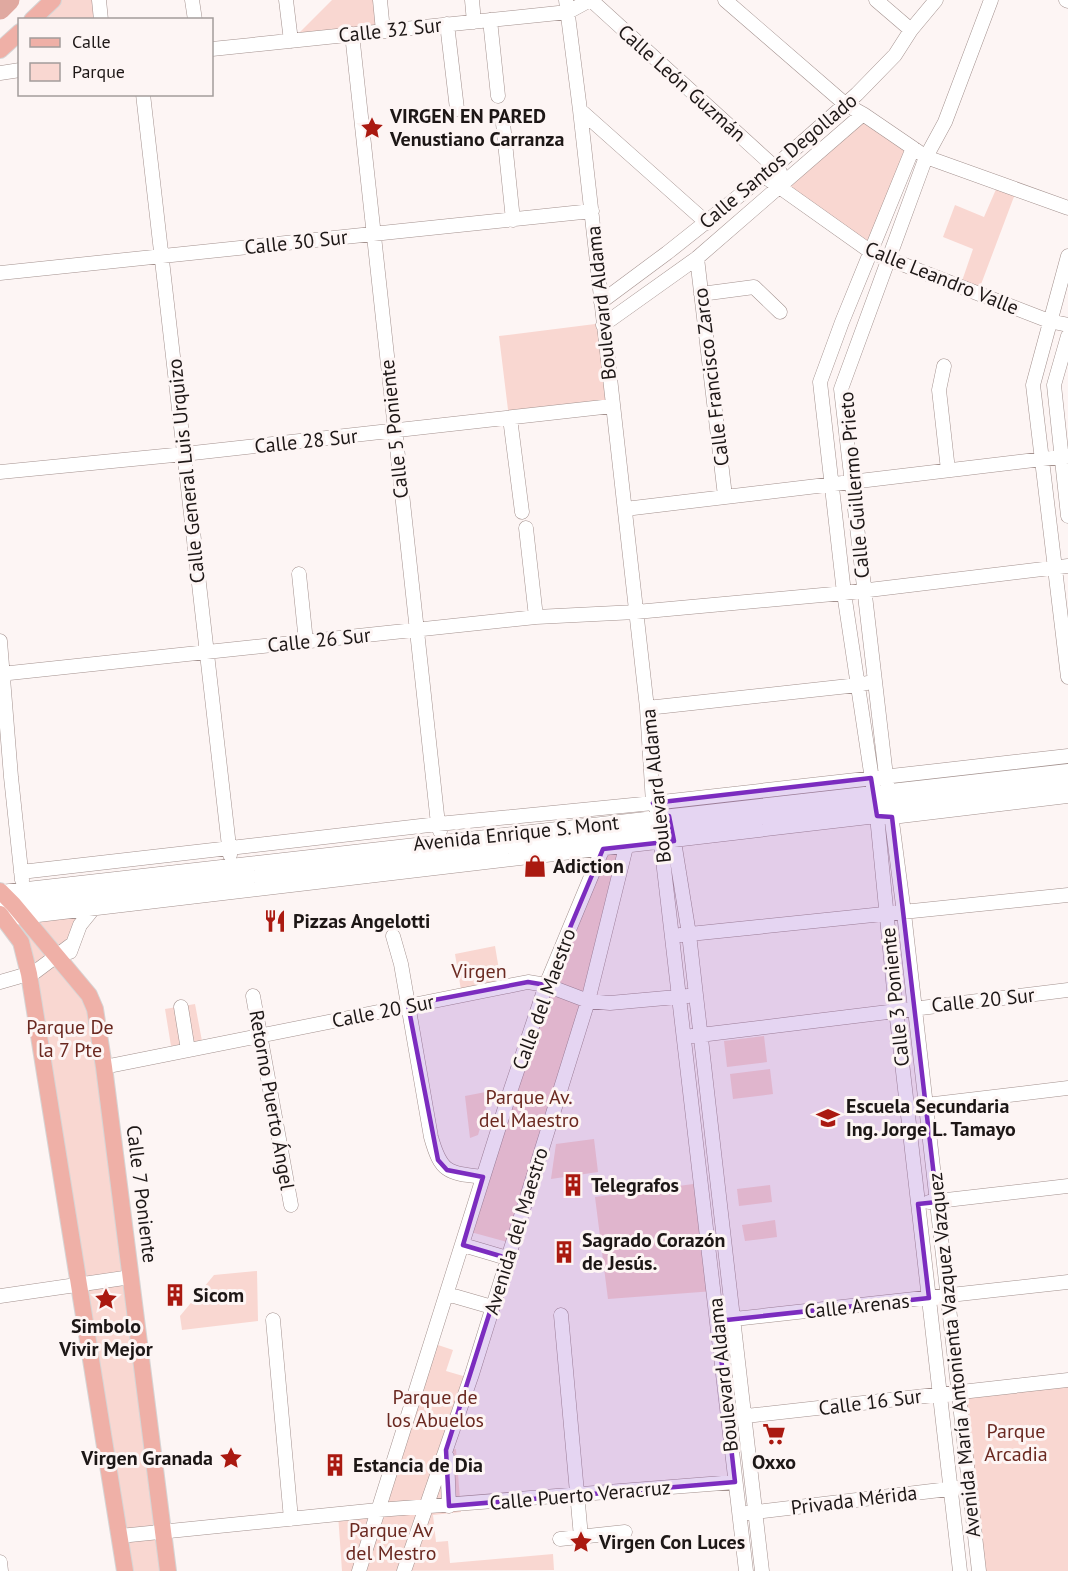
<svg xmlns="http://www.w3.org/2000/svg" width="1068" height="1571" font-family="'PT Sans',sans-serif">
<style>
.green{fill:#f9d7d1}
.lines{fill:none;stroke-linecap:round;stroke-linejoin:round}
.river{stroke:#e0a9a0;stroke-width:21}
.minor-casing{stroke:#a3918e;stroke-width:15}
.major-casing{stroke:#d6d5d5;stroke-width:18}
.minor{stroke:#fff;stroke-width:14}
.major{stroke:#efb0a7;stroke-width:16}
.marked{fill:#7b2cbf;fill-opacity:0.2;stroke:#7b2cbf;stroke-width:4.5;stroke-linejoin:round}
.labels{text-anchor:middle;stroke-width:6;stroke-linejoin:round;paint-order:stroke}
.street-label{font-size:20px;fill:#1d1716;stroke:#fdf5f4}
.poi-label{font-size:20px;font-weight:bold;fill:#1d1716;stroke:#fdf5f4;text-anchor:start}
.park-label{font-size:20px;fill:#6a2820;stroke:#fdf5f4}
</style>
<rect width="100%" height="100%" fill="#fdf5f4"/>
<path class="green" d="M 53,0 L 99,0 L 101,19 L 32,20 Z
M 332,0 L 380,0 L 383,31 L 291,41 Z
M 863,114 L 913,148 L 871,252 L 779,187 Z
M 997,187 L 1015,194 L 980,287 L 962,281 L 973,249 L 943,237 L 955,205 L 984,217 Z
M 603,323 L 612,406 L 509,418 L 499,336 Z
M 626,847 L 511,1243 L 467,1231 L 510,1092 L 603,849 Z
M 11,904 L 23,916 L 93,909 L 69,954 L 70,964 L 88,995 L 168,1571 L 126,1571 L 29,974 L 0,912 Z
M 495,946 L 502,988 L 462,996 L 455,954 Z
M 195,1004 L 202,1041 L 171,1046 L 165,1009 Z
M 764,1036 L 767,1062 L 727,1067 L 724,1041 Z
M 770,1069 L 773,1094 L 733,1099 L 730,1074 Z
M 491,1091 L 478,1135 L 470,1138 L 465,1096 Z
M 594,1139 L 598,1172 L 551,1179 L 556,1144 Z
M 701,1183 L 714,1291 L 608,1299 L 595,1197 Z
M 770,1185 L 772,1202 L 739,1206 L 737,1189 Z
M 775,1220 L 777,1237 L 745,1241 L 742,1225 Z
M 257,1271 L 258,1321 L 182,1330 L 180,1316 L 214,1275 Z
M 432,1343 L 453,1350 L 446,1371 L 470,1378 L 447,1450 L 456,1449 L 461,1512 L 433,1515 L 436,1542 L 448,1541 L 450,1563 L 553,1554 L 554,1570 L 342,1571 L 338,1514 L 379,1510 Z
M 1068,1380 L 1068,1571 L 979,1571 L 958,1392 Z"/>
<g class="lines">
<path class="river" d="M 0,9 L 9,0"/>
<g class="minor-casing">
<path id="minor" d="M 99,0 L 101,20
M 192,0 L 195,20
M 286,0 L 291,41
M 380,0 L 383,31
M 472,0 L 474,22
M 566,0 L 580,110 L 647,708 L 653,803 L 661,817 L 661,843 L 746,1571
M 591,0 L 780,172
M 725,0 L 845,104 L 863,114 L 926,157 L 1068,208
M 876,0 L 911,30
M 1066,0 L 1068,1
M 490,20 L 498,96
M 447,24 L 457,109
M 352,34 L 438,824 L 440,831
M 212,49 L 568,12 L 590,0
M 0,73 L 20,70
M 143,94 L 230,855
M 580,110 L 707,223
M 503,123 L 513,220
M 913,148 L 842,322 L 820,382 L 844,593 L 876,806 L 896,1010 L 960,1571
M 764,176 L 871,252 L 1049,321 L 1068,325
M 1068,256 L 1033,385 L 1068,677
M 697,258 L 725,496
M 0,273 L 592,211
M 701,294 L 754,287 L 780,312
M 601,302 L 667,253 L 764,176 L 857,94 L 895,55 L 911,30 L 936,0
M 603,325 L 697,258 L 863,114
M 1068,336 L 1054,385 L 1068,516
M 944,366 L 939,390 L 948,470
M 510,418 L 522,512
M 0,472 L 184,454 L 612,406
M 625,509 L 1068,456
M 526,528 L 536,617
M 299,574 L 306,642
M 0,641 L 11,777 L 22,880
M 0,674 L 536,617 L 636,612 L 844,593 L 1068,566
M 647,708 L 858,685 L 867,683
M 673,835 L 689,934 L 762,1571
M 21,872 L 438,824 L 653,803 L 1068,756
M 0,892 L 1068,771
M 0,903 L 13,904 L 633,832 L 1068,784
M 4,919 L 877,816 L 892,817 L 1068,796
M 680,935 L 1068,895
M 393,936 L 401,964 L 431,1137 C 441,1173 448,1173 483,1177
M 70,952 L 80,925 L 93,909
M 0,982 L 35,972 L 71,945
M 253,996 L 291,1205
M 181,1007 L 188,1050
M 692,1036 L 1068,990
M 104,1067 L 528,982 L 546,985 L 588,1001 L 610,1003 L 688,996
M 919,1108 L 926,1105 L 1068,1088
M 929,1202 L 1068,1186
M 463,1245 L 507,1258
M 447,1294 L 492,1307
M 0,1296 L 131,1277
M 561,1315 L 581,1537
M 273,1320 L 291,1519
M 725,1320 L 1068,1282
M 737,1417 L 1068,1380
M 447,1457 L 449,1506
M 747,1513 L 957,1488
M 120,1536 L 378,1510 L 735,1482
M 560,1539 L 625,1532
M 0,1562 L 1,1571
M 359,1571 L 510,1092 L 546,985 L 605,843
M 404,1571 L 472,1374 L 588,1001 L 626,847 L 629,840
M 979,1571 L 904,913 L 886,776 L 841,389 L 926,157 L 945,122 L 991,0"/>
</g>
<g class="major-casing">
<path id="major" d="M 32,20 L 53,0
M 0,50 L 20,32
M 0,891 L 13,904 L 89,995 L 95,1009 L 104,1067 L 168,1571
M 0,914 L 21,942 L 29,974 L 125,1571"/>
</g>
<use href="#minor" class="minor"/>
<use href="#major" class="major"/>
</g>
<path class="marked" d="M 871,778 L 877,816 L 892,817 L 937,1202 L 918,1204 L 929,1298 L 717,1321 L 735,1482 L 449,1506 L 446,1450 L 507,1258 L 463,1245 L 483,1177 L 447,1170 L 438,1160 L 408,1005 L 528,982 L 546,985 L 603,849 L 674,841 L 669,816 L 661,817 L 653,803 Z"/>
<defs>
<g id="sight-bare" transform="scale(1.8)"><path d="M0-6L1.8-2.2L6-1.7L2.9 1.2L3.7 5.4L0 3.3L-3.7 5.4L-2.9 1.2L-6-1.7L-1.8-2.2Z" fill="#aa1910" stroke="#fdf5f4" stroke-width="2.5" paint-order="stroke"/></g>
<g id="shop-bare" transform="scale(1.8)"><path d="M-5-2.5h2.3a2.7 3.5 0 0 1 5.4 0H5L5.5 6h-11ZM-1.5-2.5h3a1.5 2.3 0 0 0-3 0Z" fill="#aa1910" stroke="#fdf5f4" stroke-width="2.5" paint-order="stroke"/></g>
<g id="restaurant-bare" transform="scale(1.8)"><path d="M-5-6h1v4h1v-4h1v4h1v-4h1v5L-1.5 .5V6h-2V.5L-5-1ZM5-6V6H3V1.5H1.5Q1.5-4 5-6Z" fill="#aa1910" stroke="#fdf5f4" stroke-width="2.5" paint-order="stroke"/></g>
<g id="school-bare" transform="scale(1.8)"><path d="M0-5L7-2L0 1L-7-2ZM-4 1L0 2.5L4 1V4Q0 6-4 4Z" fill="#aa1910" stroke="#fdf5f4" stroke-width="2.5" paint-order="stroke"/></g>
<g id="building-bare" transform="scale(1.8)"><path d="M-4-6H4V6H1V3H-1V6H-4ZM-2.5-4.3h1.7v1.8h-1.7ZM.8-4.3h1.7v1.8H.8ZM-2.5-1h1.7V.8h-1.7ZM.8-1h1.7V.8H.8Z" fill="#aa1910" stroke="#fdf5f4" stroke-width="2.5" paint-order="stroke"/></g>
<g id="supermarket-bare" transform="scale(1.8)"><path d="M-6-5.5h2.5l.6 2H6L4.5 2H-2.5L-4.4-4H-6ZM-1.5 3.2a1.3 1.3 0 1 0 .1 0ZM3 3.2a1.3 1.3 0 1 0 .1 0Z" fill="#aa1910" stroke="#fdf5f4" stroke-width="2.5" paint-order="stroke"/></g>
</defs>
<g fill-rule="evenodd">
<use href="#sight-bare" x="372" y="128"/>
<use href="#shop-bare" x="535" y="866"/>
<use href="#restaurant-bare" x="275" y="921"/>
<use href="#school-bare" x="828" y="1118"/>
<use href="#building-bare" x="573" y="1185"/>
<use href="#building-bare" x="564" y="1252"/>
<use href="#building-bare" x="175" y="1295"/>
<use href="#sight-bare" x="106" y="1299"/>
<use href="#supermarket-bare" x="774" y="1434"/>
<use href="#sight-bare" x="231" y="1458"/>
<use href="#building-bare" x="335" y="1465"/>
<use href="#sight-bare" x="581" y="1542"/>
</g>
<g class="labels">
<g class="street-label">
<text transform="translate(390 30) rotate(-6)" y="7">Calle 32 Sur</text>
<text transform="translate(682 83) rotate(42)" y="7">Calle León Guzmán</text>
<text transform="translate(778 161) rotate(-40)" y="7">Calle Santos Degollado</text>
<text transform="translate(296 242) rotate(-6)" y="7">Calle 30 Sur</text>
<text transform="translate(942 278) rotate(22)" y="7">Calle Leandro Valle</text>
<text transform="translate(601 303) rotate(-96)" y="7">Boulevard Aldama</text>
<text transform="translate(711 377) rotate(-97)" y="7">Calle Francisco Zarco</text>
<text transform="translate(394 429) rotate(-96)" y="7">Calle 5 Poniente</text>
<text transform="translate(306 441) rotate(-6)" y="7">Calle 28 Sur</text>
<text transform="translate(186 471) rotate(-96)" y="7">Calle General Luis Urquizo</text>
<text transform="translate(854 485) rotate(-95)" y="7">Calle Guillermo Prieto</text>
<text transform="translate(319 640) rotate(-6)" y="7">Calle 26 Sur</text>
<text transform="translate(656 786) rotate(-96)" y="7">Boulevard Aldama</text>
<text transform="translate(516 833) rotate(-6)" y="7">Avenida Enrique S. Mont</text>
<text transform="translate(895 997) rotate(-96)" y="7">Calle 3 Poniente</text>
<text transform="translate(544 999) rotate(-70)" y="7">Calle del Maestro</text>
<text transform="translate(983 1000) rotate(-6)" y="7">Calle 20 Sur</text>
<text transform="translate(383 1011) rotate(-11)" y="7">Calle 20 Sur</text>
<text transform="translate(272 1100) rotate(80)" y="7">Retorno Puerto Ángel</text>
<text transform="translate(142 1194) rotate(83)" y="7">Calle 7 Poniente</text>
<text transform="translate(516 1231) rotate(-73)" y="7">Avenida del Maestro</text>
<text transform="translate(857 1306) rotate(-6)" y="7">Calle Arenas</text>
<text transform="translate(954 1355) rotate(-96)" y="7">Avenida María Antonienta Vazquez Vazquez</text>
<text transform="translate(723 1375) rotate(-96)" y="7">Boulevard Aldama</text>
<text transform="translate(870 1402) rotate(-7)" y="7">Calle 16 Sur</text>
<text transform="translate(580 1495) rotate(-5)" y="7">Calle Puerto Veracruz</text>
<text transform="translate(854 1500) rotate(-7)" y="7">Privada Mérida</text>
</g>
<g class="poi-label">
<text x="390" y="123">VIRGEN EN PARED<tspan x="390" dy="23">Venustiano Carranza</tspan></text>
<text x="553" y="873">Adiction</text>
<text x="293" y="928">Pizzas Angelotti</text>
<text x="846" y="1113">Escuela Secundaria<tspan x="846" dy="23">Ing. Jorge L. Tamayo</tspan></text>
<text x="591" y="1192">Telegrafos</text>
<text x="582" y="1247">Sagrado Corazón<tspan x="582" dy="23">de Jesús.</tspan></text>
<text x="193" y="1302">Sicom</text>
<text x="106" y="1333" text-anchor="middle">Simbolo<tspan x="106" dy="23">Vivir Mejor</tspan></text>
<text x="213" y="1465" text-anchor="end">Virgen Granada</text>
<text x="774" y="1469" text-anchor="middle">Oxxo</text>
<text x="353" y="1472">Estancia de Dia</text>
<text x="599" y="1549">Virgen Con Luces</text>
</g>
<g class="park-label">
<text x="479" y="978">Virgen</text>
<text x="70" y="1034">Parque De<tspan x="70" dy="23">la 7 Pte</tspan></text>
<text x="529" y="1104">Parque Av.<tspan x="529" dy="23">del Maestro</tspan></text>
<text x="435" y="1404">Parque de<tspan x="435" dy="23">los Abuelos</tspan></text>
<text x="1016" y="1438">Parque<tspan x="1016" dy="23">Arcadia</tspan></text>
<text x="391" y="1537">Parque Av<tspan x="391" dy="23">del Mestro</tspan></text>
</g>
</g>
<rect x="18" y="18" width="195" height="78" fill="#fdf5f4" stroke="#a39c9b" stroke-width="1.5"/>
<rect x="30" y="38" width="30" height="9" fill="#efb0a7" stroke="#a39c9b" stroke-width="1.5"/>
<text x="72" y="48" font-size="18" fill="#1d1716">Calle</text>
<rect x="30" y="63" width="30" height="18" fill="#f9d7d1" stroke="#a39c9b" stroke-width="1.5"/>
<text x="72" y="78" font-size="18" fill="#1d1716">Parque</text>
</svg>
